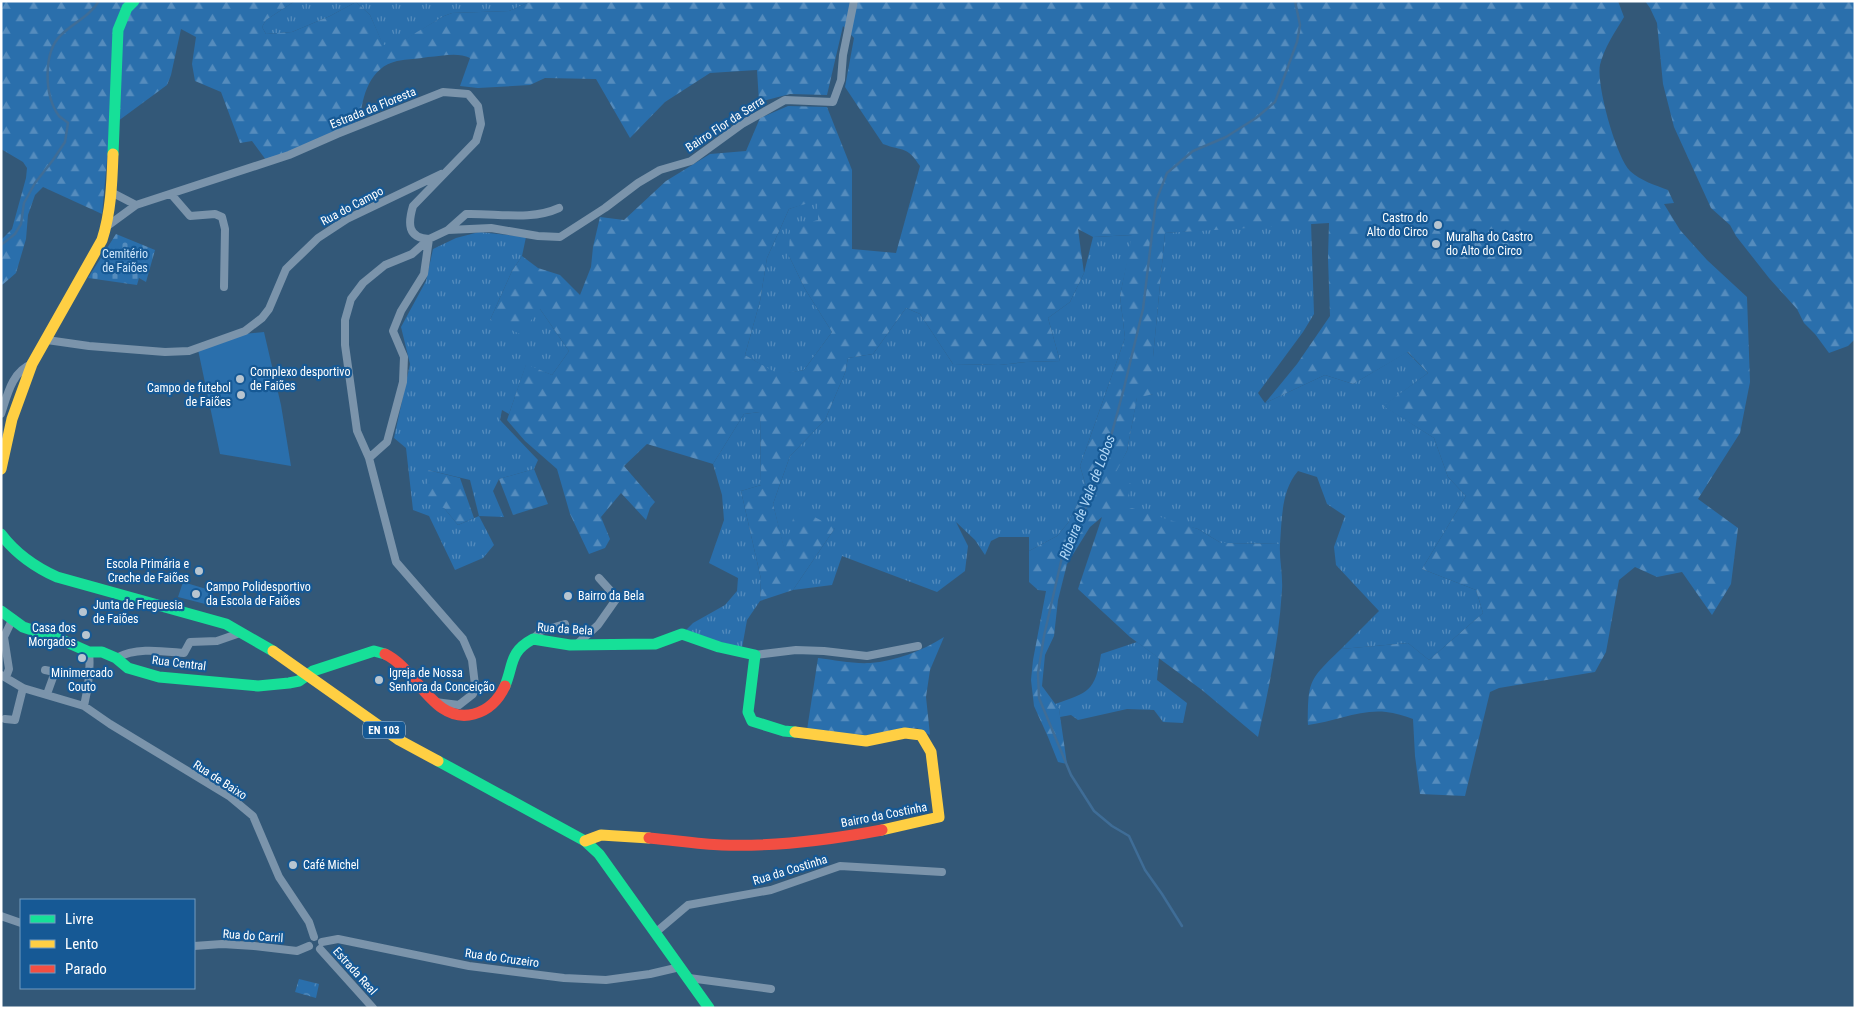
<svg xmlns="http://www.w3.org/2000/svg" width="1856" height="1009" font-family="'Roboto Condensed',sans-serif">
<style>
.grass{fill:url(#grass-tufts);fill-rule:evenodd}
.forest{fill:url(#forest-firs);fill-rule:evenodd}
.cemetery{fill:url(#cemetery-stones)}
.park{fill:url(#park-crowns)}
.pitch{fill:#2a6fac}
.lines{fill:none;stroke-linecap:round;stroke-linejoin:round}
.stream{stroke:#3f6d97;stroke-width:2.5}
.street{stroke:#7b94ab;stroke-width:8}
.fast{stroke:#16e098;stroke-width:11}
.slow{stroke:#ffcf43;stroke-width:11}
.jam{stroke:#f24e42;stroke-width:11}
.poi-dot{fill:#b8c5d0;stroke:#165995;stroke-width:2}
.labels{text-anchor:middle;stroke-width:4.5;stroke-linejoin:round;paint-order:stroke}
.shield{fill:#165995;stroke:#b9cddf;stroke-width:1}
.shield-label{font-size:11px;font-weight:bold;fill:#fff}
.street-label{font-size:12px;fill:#fff;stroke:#165995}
.poi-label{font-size:12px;fill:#fff;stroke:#165995;text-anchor:start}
.park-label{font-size:12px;fill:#cee7fc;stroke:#165995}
.water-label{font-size:14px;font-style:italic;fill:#b3d9f8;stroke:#165995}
</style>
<defs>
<pattern id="grass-tufts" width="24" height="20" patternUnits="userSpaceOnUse" patternTransform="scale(1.25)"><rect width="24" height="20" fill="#2a6fac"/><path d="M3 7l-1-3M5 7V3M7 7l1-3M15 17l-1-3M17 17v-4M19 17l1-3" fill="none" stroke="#558cbd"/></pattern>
<pattern id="forest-firs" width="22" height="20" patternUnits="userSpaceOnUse" patternTransform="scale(1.25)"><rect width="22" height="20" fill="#2a6fac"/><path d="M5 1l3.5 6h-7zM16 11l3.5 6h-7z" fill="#558cbd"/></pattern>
<pattern id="cemetery-stones" width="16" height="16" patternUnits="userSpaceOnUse" patternTransform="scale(1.25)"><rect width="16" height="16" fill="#2a6fac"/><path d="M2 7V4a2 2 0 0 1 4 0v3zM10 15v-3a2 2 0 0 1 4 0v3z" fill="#558cbd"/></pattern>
<pattern id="park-crowns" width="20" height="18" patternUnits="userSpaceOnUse" patternTransform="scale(1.25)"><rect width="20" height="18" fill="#2a6fac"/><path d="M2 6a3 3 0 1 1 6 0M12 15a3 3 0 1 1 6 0" fill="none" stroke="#558cbd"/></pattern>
</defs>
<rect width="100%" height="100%" fill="#335878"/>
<path class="grass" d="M 295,1 L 532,1 L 509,11 L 452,13 L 444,16 L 390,49 L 383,45 L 370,15 L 356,2 L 330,16 L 292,32 L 266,34 L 262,27 L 266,20 Z
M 818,199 L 818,220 L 789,256 L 805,289 L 832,332 L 804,370 L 778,375 L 745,355 L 760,301 L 767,258 L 789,209 Z
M 1311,222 L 1314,314 L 1303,332 L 1258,393 L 1265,403 L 1325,375 L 1353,384 L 1407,352 L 1428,373 L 1384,406 L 1434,438 L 1448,477 L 1466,496 L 1422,569 L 1476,590 L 1483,613 L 1429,660 L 1408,643 L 1341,649 L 1379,611 L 1336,565 L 1334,547 L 1345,516 L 1327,504 L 1317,477 L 1298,471 C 1281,491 1282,519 1280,544 L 1221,543 L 1198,529 L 1124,510 L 1114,474 L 1127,451 L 1137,397 L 1153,394 L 1153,357 L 1165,233 Z
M 479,232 L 526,237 L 522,256 L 512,271 L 490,320 L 540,309 L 569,351 L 552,375 L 526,365 L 509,414 L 502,410 L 500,420 L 538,460 L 534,469 L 499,479 L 493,491 L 504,517 L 479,516 L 494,545 L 483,558 L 455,570 L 429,516 L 413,510 L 406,448 L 394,438 L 410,364 L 401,327 L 426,281 L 433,249 L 456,238 ZM 428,470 L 470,480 L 479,516 L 458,525 L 444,508 Z
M 1133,235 L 1120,296 L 1125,338 L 1080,466 L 1086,486 L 1068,523 L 1057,536 L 1029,551 L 1029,537 L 999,537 L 991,541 L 985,555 L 975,540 L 956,522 L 968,546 L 965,571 L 937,592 L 842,556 L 832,585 L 793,590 L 835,528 L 785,553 L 773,504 L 790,456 L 825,420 L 845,373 L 848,358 L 873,354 L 906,308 L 920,314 L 953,364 L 999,365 L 1026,362 L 1060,361 L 1048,318 L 1070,302 L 1084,273 L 1093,237 Z
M 760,412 L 761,485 L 741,491 L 761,579 L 760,601 L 747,620 L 742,648 L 684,632 L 693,623 L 725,605 L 737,591 L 738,578 L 709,563 L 724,520 L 722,495 L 713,464 L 744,414 Z
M 1137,642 L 1159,658 L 1157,680 L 1187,703 L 1183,723 L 1163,722 L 1154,710 L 1127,709 L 1078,720 L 1071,715 L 1060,717 L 1059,709 L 1055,704 C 1089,692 1095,692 1101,654 Z"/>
<path class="forest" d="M 1,1 L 295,1 L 266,20 L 262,27 L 266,34 L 292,32 L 330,16 L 356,2 L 370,15 L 383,44 L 390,48 L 444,16 L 452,13 L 509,11 L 532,1 L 1618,1 L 1624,17 C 1615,32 1604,48 1600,65 C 1596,84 1616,157 1630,171 C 1641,181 1655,185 1668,190 L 1674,203 L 1664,204 L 1680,230 L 1707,260 L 1747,297 L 1750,382 L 1740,433 L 1698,499 L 1738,528 L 1731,584 L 1712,615 L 1682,572 L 1657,577 L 1635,567 L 1619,580 L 1606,652 L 1595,672 L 1499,688 L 1490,692 L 1465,796 L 1420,794 L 1415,756 L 1413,719 C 1405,716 1395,713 1386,712 C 1360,709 1334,722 1308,725 C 1308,680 1309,680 1341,649 L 1408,643 L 1429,660 L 1483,613 L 1476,590 L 1422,569 L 1466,496 L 1448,477 L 1434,438 L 1383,406 L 1428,373 L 1408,352 L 1353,384 L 1325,375 L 1265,403 L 1297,364 L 1330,316 L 1328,258 L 1329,223 L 1165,233 L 1153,357 L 1153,394 L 1137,398 L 1127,451 L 1115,474 L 1131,484 L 1125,510 L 1132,508 L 1198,529 L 1221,543 L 1280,544 C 1279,559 1283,574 1282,590 C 1279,639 1269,689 1258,737 L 1202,690 L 1130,637 L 1078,589 L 1102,517 L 1090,527 L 1067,564 L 1058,600 L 1054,636 L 1045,655 L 1042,686 L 1059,709 L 1067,764 L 1058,762 L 1048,737 L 1034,706 L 1031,680 L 1033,660 L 1046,591 L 1038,590 L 1029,582 L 1029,551 L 1057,536 L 1068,523 L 1086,486 L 1080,466 L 1125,338 L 1120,296 L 1132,235 L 1093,237 L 1078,229 L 1084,273 L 1070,302 L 1048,318 L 1060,361 L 1026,362 L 999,365 L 953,364 L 920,314 L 906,308 L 873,354 L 848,358 L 845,373 L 825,420 L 790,456 L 773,504 L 785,551 L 796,507 L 835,528 L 793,590 L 760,601 L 761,579 L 741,491 L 761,485 L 760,412 L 744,414 L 713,464 L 647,444 L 624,466 L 655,502 L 650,508 L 646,520 L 621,493 L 601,517 L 610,539 L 605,548 L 589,554 L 570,514 L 557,469 L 525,441 L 507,420 L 526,364 L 552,375 L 569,351 L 540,309 L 520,334 L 490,320 L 512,271 L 522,256 L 538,268 L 560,275 L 580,295 L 591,267 L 593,247 L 600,217 L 624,220 L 666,181 L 710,154 L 746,151 L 760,118 L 788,106 L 827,107 L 852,170 L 852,249 L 896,253 L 920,166 C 906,145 904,152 883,144 L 845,87 L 854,38 L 843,26 L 827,95 L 790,94 L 759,102 L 757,70 L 710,73 L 665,102 L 630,138 L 596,79 L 545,78 L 530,85 L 478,88 L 460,86 L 470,58 C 458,52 442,56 428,57 C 418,59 407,59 397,61 C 370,67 362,96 360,120 L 288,153 L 266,160 L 252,141 L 240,143 L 221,92 L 195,81 L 192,64 L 196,37 L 181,29 L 171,75 L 167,85 L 110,127 L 102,214 L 43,187 L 35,195 L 28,215 L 26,239 L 16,273 L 1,286 L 1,240 L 12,229 L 26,178 L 27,168 L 23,162 L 1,149 ZM 818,200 L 818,220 L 790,227 L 789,256 L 805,289 L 832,332 L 804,370 L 778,374 L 745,355 L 760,301 L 767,258 L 789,209 Z
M 1645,1 L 1855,1 L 1855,339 L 1848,346 L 1829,353 L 1815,334 L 1804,323 L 1797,309 L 1769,278 L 1736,236 L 1730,225 L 1711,208 L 1674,127 L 1663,84 L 1657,23 L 1650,8 Z
M 534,469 L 548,504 L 513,515 L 499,479 Z
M 428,470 L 460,478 L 474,518 L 458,525 L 444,508 L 427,503 Z
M 944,637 L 930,670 L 926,697 L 930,735 L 917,728 L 877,733 L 864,736 L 807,730 L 818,658 C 835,660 853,664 870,663 C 896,661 922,651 944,637 Z"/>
<path class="cemetery" d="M 116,234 L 155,250 L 146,282 L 139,278 L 137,285 L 88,278 Z"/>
<path class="park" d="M 299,979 L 319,984 L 316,998 L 295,992 Z"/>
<path class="pitch" d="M 264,332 L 281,405 L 291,466 L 220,454 L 197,345 L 234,335 Z
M 183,582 L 213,591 L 209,605 L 178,597 Z"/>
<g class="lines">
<path class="stream" d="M 1,245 L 15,234 L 21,224 L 24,203 L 35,183 L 53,160 L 65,142 L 68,123 C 66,121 61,118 59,116 C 44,96 43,52 61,35 C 73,23 90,16 99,1
M 1182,926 L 1162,894 L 1145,870 L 1129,836 L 1112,826 L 1094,811 L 1071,775 L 1039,698 L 1038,673 L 1044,636 L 1063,553 L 1085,510 L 1106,455 L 1124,388 L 1143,309 L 1156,201 L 1167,173 L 1193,151 L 1226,137 L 1256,118 L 1275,102 L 1297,42 L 1300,25 L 1295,1"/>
<path class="street" d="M 111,192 L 136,205 L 289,155 L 337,134 L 443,92 L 468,94 L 478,106 L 481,124 L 476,141 L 413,206 C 408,223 407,238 429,239
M 171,194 L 190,216 L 215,214 L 222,217 L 225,229 L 224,287
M 106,227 L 136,205
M 448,230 L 466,214 C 496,213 531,221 559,208
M 429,239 L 424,274 L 401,311 L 393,331 L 404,357 L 403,382 L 387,442 L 369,458 L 396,562 L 463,639 L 472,660 L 475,685 L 473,694 L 459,705 L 435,702
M 47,340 L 89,346 L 165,352 L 189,351 L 245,331 L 262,318 L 269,309 L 286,269 L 318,238 L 347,219 L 441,174
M 1,414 C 7,396 12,371 32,364
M 369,458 L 357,431 L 345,345 L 345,320 L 351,299 L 363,283 L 385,265 L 412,254 L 429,239 L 448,230 L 491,228 L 538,236 L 560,237 L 605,208 L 638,183 L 660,170 L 691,161 L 742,124 L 785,100 L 833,102 L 841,80 L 843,55 L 854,1
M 533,639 L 541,631 L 565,624
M 576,645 L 598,625 L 617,598 L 599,578
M 755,655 L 796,650 L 824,651 L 867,656 L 918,646
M 116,658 C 137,647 161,651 184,653 L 190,642 L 217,641 L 240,633
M 45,670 L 55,672 L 47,694
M 1,675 L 23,688 L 84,706 L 110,724 L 229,796 L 253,816 L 279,877 L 309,922 L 314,937
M 6,677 L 9,669 L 4,637 L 13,618
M 84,706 C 88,688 91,670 89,652
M 5,719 L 15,720 L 23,688
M 1,916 L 21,923
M 655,933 L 688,905 L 771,890 L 840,866 L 942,872
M 322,942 L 338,939 L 469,966 L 564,978 L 606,980 L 650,974 L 680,967
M 194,946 L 222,944 L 254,946 L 297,951 L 309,946
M 320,949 L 373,1008
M 689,978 L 771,989"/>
<path class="fast" d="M 113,154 L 118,30 L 127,8 L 134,1
M 1,534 C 16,554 35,567 57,577 L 226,624 L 273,651
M 1,611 L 23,627 L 62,640 L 89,652 L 102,652 L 116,658 L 128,668 L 159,677 L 258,686 L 289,683 L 299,681 L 313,671 L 374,651 L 385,654
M 505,686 C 514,664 509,652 533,639 L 570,645 L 655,644 L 682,634 L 719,647 L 755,655 L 748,712 L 752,721 L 784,731 L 795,732
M 438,761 L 585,841 L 599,854 L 709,1008"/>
<path class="slow" d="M 1,469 L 12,419 L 32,364 L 102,240 C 111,212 112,183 113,154
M 273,651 L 399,740 L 438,761
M 795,732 L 866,741 L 905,733 L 921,735 L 931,752 L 939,817 L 882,830
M 585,841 L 601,835 L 649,838"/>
<path class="jam" d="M 385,654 C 417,669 434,725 474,714 C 489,710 499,699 505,686
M 649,838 C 673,840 698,844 722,845 C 775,847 829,840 882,830"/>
</g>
<g class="poi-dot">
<circle cx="1438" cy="225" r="5"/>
<circle cx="1436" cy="244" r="5"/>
<circle cx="240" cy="379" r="5"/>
<circle cx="241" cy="395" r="5"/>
<circle cx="199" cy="571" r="5"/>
<circle cx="196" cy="594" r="5"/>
<circle cx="568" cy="596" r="5"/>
<circle cx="83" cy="612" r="5"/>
<circle cx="86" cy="635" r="5"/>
<circle cx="82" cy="658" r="5"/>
<circle cx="379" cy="680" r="5"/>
<circle cx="293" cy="865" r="5"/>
</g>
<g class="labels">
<rect class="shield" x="363" y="721.5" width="42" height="17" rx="4"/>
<g class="shield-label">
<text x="384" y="734">EN 103</text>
</g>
<g class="street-label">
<text transform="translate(373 108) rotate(-22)" y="4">Estrada da Floresta</text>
<text transform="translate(725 124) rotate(-33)" y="4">Bairro Flor da Serra</text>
<text transform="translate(352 206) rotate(-28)" y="4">Rua do Campo</text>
<text transform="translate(565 629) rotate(4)" y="4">Rua da Bela</text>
<text transform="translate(179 663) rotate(7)" y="4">Rua Central</text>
<text transform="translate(220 780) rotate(33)" y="4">Rua de Baixo</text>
<text transform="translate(884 815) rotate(-11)" y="4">Bairro da Costinha</text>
<text transform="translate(790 870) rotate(-17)" y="4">Rua da Costinha</text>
<text transform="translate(253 936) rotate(4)" y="4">Rua do Carril</text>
<text transform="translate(502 958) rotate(8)" y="4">Rua do Cruzeiro</text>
<text transform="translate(355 971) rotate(48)" y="4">Estrada Real</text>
</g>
<g class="poi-label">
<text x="1428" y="222" text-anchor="end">Castro do<tspan x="1428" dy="14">Alto do Circo</tspan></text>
<text x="1446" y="241">Muralha do Castro<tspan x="1446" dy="14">do Alto do Circo</tspan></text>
<text x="250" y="376">Complexo desportivo<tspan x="250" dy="14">de Faiões</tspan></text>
<text x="231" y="392" text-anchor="end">Campo de futebol<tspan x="231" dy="14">de Faiões</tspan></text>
<text x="189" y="568" text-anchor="end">Escola Primária e<tspan x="189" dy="14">Creche de Faiões</tspan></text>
<text x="206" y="591">Campo Polidesportivo<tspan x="206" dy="14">da Escola de Faiões</tspan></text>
<text x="578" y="600">Bairro da Bela</text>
<text x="93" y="609">Junta de Freguesia<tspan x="93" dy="14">de Faiões</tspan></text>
<text x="76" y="632" text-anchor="end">Casa dos<tspan x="76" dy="14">Morgados</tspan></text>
<text x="82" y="677" text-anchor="middle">Minimercado<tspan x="82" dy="14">Couto</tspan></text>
<text x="389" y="677">Igreja de Nossa<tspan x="389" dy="14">Senhora da Conceição</tspan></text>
<text x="303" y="869">Café Michel</text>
</g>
<g class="park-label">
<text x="125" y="258">Cemitério<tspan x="125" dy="14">de Faiões</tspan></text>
</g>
<g class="water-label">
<text transform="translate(1087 497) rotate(-69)" y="5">Ribeira de Vale de Lobos</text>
</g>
</g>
<rect width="1856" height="1009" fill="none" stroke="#ffffff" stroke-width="5"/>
<rect x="20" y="899" width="175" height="90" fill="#165995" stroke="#739bbf"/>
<rect x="30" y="915" width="25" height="8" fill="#16e098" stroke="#739bbf"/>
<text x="65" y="924" font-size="15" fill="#ffffff">Livre</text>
<rect x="30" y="940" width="25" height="8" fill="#ffcf43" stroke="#739bbf"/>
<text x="65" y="949" font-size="15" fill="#ffffff">Lento</text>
<rect x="30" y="965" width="25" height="8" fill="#f24e42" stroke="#739bbf"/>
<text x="65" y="974" font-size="15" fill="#ffffff">Parado</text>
</svg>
